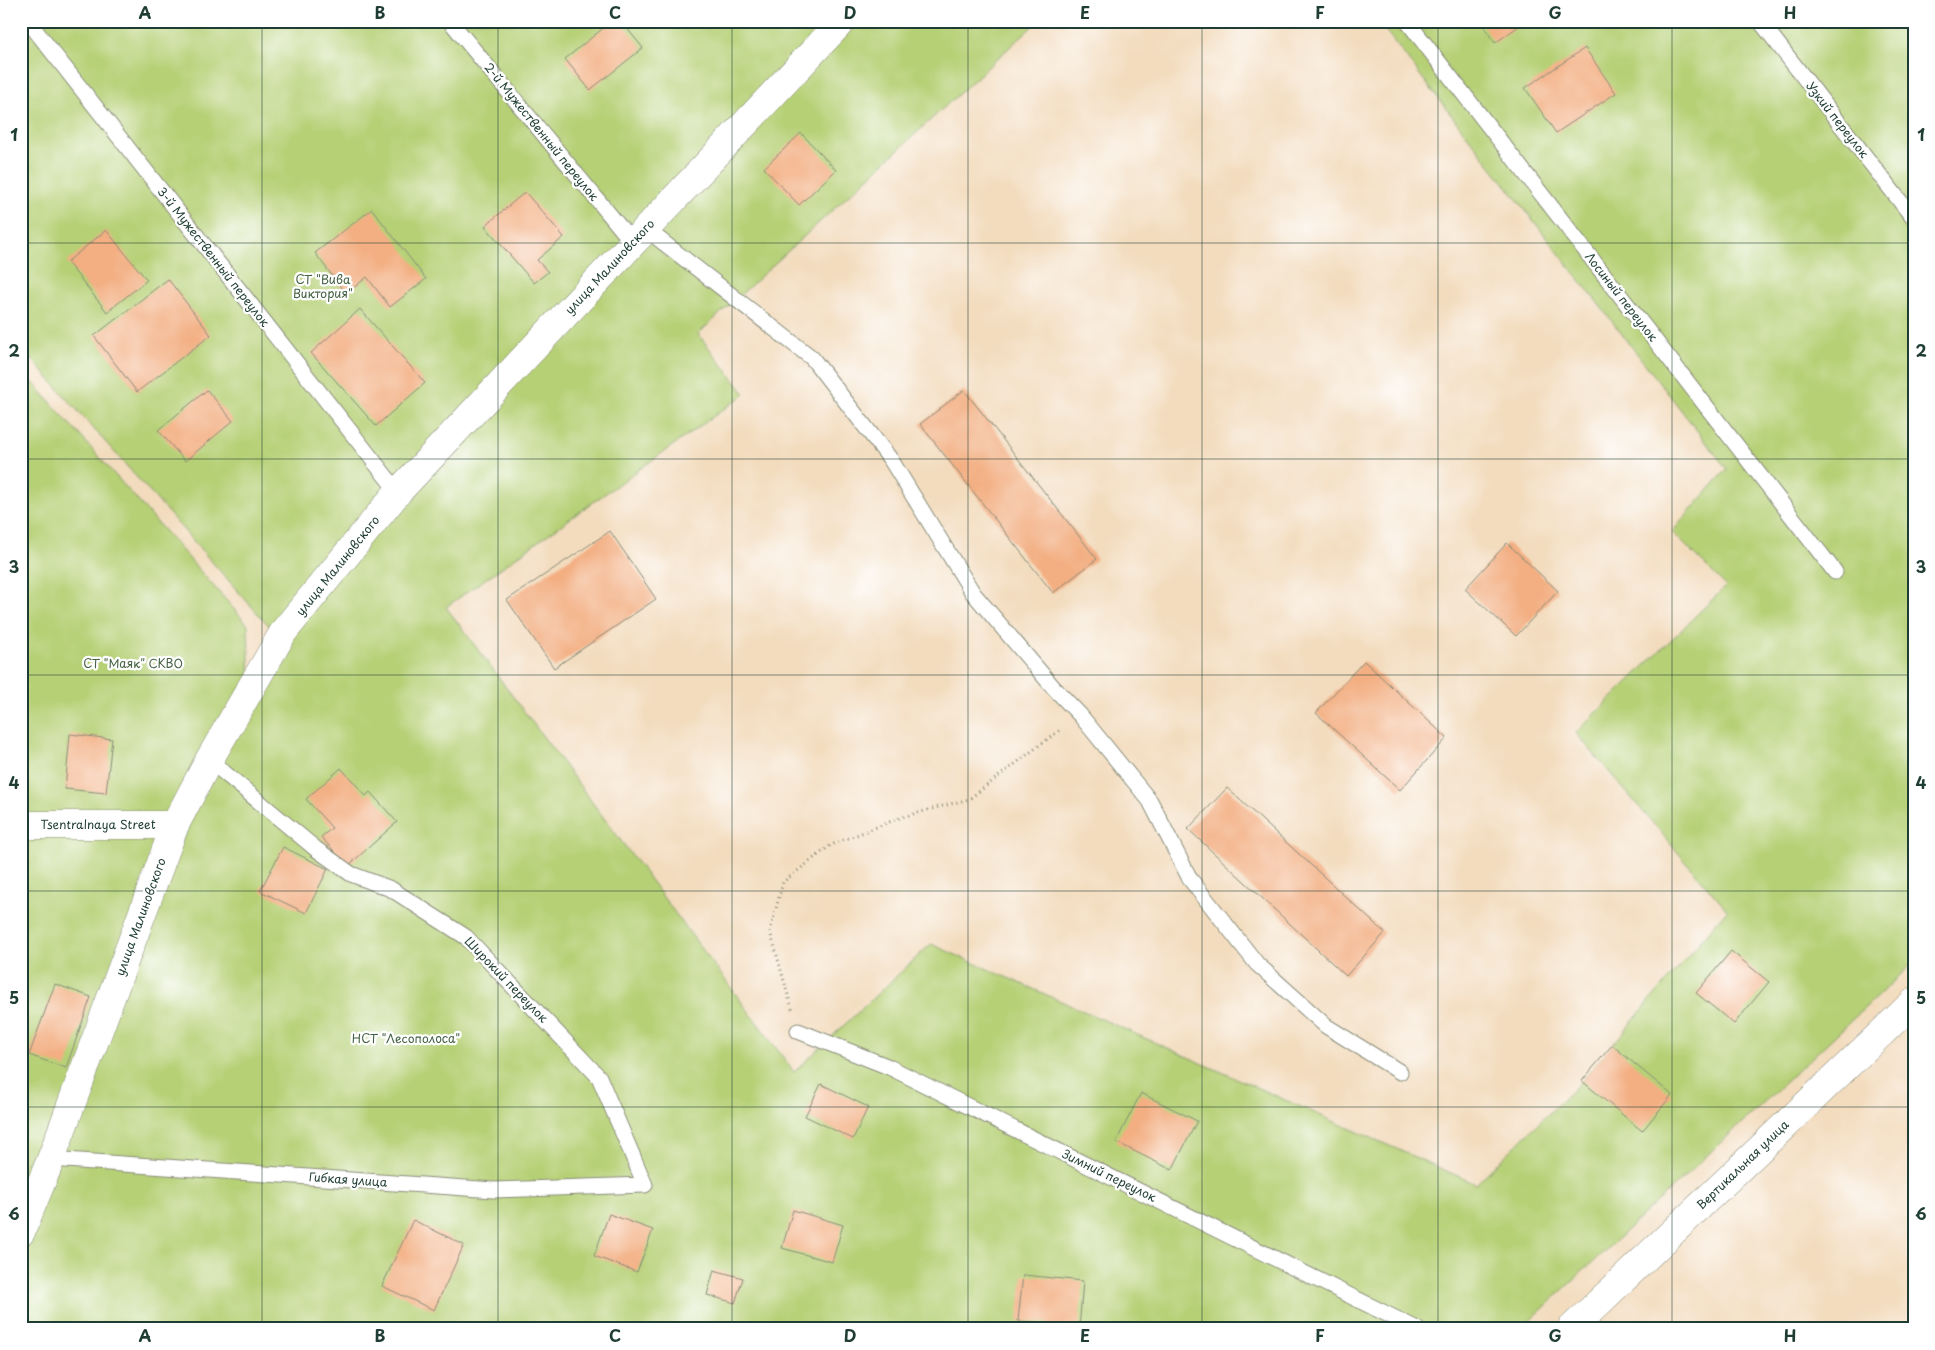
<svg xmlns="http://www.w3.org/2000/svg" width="1935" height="1350" font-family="'Playpen Sans',sans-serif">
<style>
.green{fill:#b6d076;stroke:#6a8655}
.building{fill:#f3af82}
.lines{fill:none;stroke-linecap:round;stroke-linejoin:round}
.lane-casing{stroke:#898c79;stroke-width:17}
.street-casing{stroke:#898c79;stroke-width:29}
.path{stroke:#898c79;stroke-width:3;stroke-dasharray:1 4;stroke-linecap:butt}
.lane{stroke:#fff;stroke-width:15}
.street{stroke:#fff;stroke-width:28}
.grid{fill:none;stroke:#1f3d34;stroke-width:1;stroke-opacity:0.55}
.labels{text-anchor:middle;stroke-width:4.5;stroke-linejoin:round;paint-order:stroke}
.street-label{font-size:12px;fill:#1f3d34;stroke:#fff}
.park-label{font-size:12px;fill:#456244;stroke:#fff}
.neatline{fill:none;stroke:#1f3d34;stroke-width:2}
.grid-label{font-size:16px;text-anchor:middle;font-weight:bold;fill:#1f3d34}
</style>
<rect width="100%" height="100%" fill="#fff"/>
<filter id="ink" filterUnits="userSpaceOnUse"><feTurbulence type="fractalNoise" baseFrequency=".02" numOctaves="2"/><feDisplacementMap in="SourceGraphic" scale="10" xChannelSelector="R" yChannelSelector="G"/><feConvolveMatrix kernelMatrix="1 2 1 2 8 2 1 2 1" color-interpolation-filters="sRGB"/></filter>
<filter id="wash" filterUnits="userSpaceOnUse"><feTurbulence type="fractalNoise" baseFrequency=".0096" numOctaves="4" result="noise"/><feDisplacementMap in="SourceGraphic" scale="20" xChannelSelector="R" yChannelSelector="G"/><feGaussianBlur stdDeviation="1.12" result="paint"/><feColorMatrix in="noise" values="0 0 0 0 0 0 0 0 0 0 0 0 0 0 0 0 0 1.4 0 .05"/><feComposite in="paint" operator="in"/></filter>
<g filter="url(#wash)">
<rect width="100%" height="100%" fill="#f3dcbe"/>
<path class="green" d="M 21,21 L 1038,21 L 698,334 L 745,394 L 446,607 L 794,1072 L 931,944 L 1476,1184 L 1582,1081 L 1727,910 L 1576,733 L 1726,586 L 1672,532 L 1727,469 L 1378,21 L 1914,21 L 1914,962 L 1521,1329 L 21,1329 L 21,1235 L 176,825 L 283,640 L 260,616 L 21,347 Z
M 21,369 L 248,625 L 250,686 L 21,1200 Z"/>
<g id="blocks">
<path class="building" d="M 612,21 L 621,21 L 643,48 L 590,90 L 565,59 Z
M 1480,21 L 1526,21 L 1495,43 Z
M 1585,48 L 1616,93 L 1556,133 L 1525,88 Z
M 801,133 L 836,170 L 799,205 L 764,168 Z
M 525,192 L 564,237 L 537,260 L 548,272 L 534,283 L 485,226 Z
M 372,209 L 426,279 L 390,307 L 367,277 L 346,294 L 315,253 Z
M 106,230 L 147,280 L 107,312 L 67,262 Z
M 168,279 L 211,335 L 137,392 L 94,336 Z
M 360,309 L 425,383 L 376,426 L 311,353 Z
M 207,390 L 233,421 L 185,461 L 158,430 Z
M 964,390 L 1097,559 L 1053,593 L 920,424 Z
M 610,531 L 656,599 L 554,668 L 507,600 Z
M 1507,543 L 1558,591 L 1516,636 L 1465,589 Z
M 1364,661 L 1447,738 L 1400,790 L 1316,713 Z
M 70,734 L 112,739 L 106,793 L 65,789 Z
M 341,768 L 366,796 L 370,792 L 397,822 L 348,866 L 321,837 L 332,828 L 306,799 Z
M 1227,788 L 1385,933 L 1346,976 L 1188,829 Z
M 283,847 L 328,869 L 306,913 L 260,891 Z
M 1731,951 L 1769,982 L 1734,1024 L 1696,993 Z
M 55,984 L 91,997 L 66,1068 L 29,1055 Z
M 1612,1045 L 1672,1095 L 1642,1131 L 1582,1081 Z
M 821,1084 L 868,1107 L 853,1139 L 805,1116 Z
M 1141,1093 L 1197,1121 L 1172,1170 L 1116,1142 Z
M 793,1210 L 843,1225 L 832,1262 L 782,1248 Z
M 609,1214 L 653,1230 L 637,1272 L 594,1256 Z
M 413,1220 L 464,1245 L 434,1310 L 382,1286 Z
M 714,1270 L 743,1278 L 735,1303 L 707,1295 Z
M 1023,1275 L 1083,1281 L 1079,1329 L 1046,1329 L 1047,1323 L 1018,1321 Z
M 1242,1326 L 1265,1327 L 1265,1329 L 1242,1329 Z"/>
</g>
</g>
<g filter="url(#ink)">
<use href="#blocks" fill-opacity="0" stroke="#898c79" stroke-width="1"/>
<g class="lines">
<g class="lane-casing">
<path id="lane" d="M 28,21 L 398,492
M 450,21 L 633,243
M 1407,21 L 1835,572
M 1760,21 L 1914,219
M 646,229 L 812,358 L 891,460 L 973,593 L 1053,687 L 1080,715 L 1150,801 L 1190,879 L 1257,964 L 1326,1026 L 1400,1072
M 798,1031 L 889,1067 L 1417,1329
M 51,1159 L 494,1190 L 645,1185 L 599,1077 L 466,937 L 391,889 L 351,874 L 316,849 L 209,760"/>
</g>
<g class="street-casing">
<path id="street" d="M 21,825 L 175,825
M 21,1232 L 51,1159 L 175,825 L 209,760 L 284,631 L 398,492 L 842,21
M 1571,1329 L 1914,1002"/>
</g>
<path class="path" d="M 792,1009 L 770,931 L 783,882 L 831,845 L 902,817 L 969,799 L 1061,729"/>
<use href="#lane" class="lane"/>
<use href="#street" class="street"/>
</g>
</g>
<path class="grid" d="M 262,21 L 262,1329M 498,21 L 498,1329M 732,21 L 732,1329M 968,21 L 968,1329M 1202,21 L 1202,1329M 1438,21 L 1438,1329M 1672,21 L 1672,1329M 21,243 L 1914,243M 21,459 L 1914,459M 21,675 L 1914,675M 21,891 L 1914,891M 21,1107 L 1914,1107"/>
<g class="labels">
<g class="street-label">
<text transform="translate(1837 120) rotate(52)" y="4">Узкий переулок</text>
<text transform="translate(541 132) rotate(51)" y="4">2-й Мужественный переулок</text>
<text transform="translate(213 257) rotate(52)" y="4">3-й Мужественный переулок</text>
<text transform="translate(610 267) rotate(-47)" y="4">улица Малиновского</text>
<text transform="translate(1621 297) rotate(52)" y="4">Лосиный переулок</text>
<text transform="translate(338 566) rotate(-51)" y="4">улица Малиновского</text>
<text x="98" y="829">Tsentralnaya Street</text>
<text transform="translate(141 917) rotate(-70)" y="4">улица Малиновского</text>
<text transform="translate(506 980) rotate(46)" y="4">Широкий переулок</text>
<text transform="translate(1743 1165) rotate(-44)" y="4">Вертикальная улица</text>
<text transform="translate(1109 1176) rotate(26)" y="4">Зимний переулок</text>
<text transform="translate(348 1180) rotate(4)" y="4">Гибкая улица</text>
</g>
<g class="park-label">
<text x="323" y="284">СТ "Вива<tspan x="323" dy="14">Виктория"</tspan></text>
<text x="133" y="668">СТ "Маяк" СКВО</text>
<text x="406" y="1043">НСТ "Лесополоса"</text>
</g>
</g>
<rect width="1935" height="1350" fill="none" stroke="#fff" stroke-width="55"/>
<rect x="28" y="28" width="1880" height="1294" class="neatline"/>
<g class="grid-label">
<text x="145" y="19">A</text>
<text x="380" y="19">B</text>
<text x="615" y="19">C</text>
<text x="850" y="19">D</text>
<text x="1085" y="19">E</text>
<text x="1320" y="19">F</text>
<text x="1555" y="19">G</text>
<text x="1790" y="19">H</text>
<text x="14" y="141">1</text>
<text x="1921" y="141">1</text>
<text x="14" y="357">2</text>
<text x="1921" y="357">2</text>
<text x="14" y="573">3</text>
<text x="1921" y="573">3</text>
<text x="14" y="789">4</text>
<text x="1921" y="789">4</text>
<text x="14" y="1004">5</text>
<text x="1921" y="1004">5</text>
<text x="14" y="1220">6</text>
<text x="1921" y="1220">6</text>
<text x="145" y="1342">A</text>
<text x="380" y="1342">B</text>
<text x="615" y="1342">C</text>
<text x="850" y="1342">D</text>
<text x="1085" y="1342">E</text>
<text x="1320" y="1342">F</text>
<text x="1555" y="1342">G</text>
<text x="1790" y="1342">H</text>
</g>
</svg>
